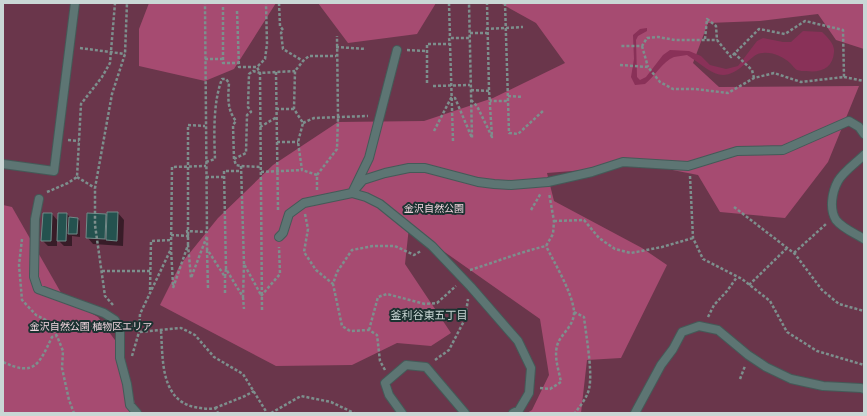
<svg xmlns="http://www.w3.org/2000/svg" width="867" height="416" font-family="Montserrat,'Noto Sans JP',sans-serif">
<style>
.green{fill:#6a364b}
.forest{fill:#a64b71}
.water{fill:#893158}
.shadow{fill:#0007}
.building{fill:#24524f;stroke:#718a88}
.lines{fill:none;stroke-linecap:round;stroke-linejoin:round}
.service-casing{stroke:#455a58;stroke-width:10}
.path{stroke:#7d8f8d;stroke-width:2.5;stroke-dasharray:3 2;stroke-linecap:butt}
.service{stroke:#5d7573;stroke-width:8}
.labels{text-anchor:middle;stroke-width:4;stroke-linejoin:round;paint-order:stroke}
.park-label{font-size:10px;fill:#efd4dd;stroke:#1c3231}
.neighbourhood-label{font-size:11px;fill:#c9d7d5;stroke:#1c3231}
</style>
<rect width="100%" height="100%" fill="#263d3b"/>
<path class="green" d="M 3,3 L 864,3 L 864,413 L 3,413 Z"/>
<path class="forest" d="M 149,3 L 276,3 L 234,69 L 205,81 L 139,66 L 139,29 Z
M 318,3 L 436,3 L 417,34 L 348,43 Z
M 500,3 L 864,3 L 864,49 L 836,40 L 818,14 L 760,21 L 708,23 L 693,63 L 719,87 L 859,86 L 828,162 L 785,218 L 720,212 L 698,175 L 647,165 L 547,173 L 554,201 L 642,248 L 667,265 L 621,358 L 587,360 L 581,413 L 527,413 L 532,410 L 549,375 L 540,319 L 409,227 L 405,264 L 451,333 L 431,346 L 397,343 L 352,365 L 276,366 L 160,305 L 180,265 L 218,218 L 273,165 L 338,122 L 424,121 L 493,98 L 565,63 L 536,23 Z
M 3,205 L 12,207 L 64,298 L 98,317 L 123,351 L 137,413 L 3,413 Z"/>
<path class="water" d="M 647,28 L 647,31 L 638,36 L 636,40 L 637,77 L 640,80 L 646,77 L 663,55 L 670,50 L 689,51 L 701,56 L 710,65 L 726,69 L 738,66 L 757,41 L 763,38 L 783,42 L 791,42 L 803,31 L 822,32 C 827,37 835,44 834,52 C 833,68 821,73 806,71 C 804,71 799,71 797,70 C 795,69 792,65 790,63 C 783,57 773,52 763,53 C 756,53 752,58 747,62 C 721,87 712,71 687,55 C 683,56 678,56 674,57 C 663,61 654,77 645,84 L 635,85 L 631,77 L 634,59 L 633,35 L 640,29 Z"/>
<path class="shadow" d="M 108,213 L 118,213 L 124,220 L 123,246 L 93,244 L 87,237 L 105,215 L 108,217 Z
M 52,214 L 58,221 L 67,214 L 71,218 L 78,219 L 80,221 L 80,237 L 72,236 L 72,246 L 64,246 L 57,239 L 57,246 L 48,246 L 42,240 Z"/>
<path class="building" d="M 107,212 L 118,212 L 117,241 L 106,240 Z
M 43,213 L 52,213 L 51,241 L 41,241 Z
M 58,213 L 67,213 L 66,241 L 57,241 Z
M 87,213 L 106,214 L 105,239 L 86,238 Z
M 69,217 L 78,218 L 77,234 L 68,234 Z"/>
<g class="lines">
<g class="service-casing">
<path id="service" d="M 397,50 L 369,158 L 352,193 L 366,197 L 380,204 L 432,246 L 471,287 L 518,341 L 531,368 L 529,393 L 519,410 L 513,413
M 864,155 C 857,162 843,172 838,181 C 832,192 829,209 836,220 C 842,228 856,234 864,239
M 3,164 L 54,171 L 75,3
M 39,199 L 35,219 L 34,277 L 38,289 L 104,313 L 115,320 L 120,330 L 120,358 L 127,384 L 130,405 L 137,413
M 279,237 L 283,233 L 289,214 L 304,203 L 352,193 L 363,180 L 385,173 L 409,168 L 425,168 L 478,182 L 494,184 L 511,185 L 548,182 L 592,172 L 623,162 L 688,166 L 737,151 L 783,150 L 849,121 L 859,127 L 864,134
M 402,413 L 389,395 L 385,383 L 406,365 L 426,367 L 465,413
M 635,413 L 661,365 L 673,349 L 682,332 L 699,326 L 718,330 L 748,355 L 766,367 L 791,379 L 823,386 L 861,388 L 864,389"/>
</g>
<path class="path" d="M 279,3 L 280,26 L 283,30 L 281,33 L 283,49 L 303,61
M 449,3 L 450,38
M 505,3 L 509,133 L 518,134 L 544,110
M 223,7 L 223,63 L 239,63
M 237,11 L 239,67 L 257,67
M 470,33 L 487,33 L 487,29 L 523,27
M 705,39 L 707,19 L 716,26 L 717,40
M 450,43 L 453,141
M 642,46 L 648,67
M 336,47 L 366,49
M 80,48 L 125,54
M 407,50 L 427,51
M 734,53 L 752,70 L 754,78
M 205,59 L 223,59
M 620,65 L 648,67 L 660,82 L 673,89 L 695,89 L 728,93 L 754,78 L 774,73 L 801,82 L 844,77 L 843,30 L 805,21 L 785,34 L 759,29 L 731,57 L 717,40 L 675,40 L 658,37 L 647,38 L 642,46 L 620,46
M 276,72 L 278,210
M 844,77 L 864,81
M 427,83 L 427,44 L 450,44 L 449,38 L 469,38
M 433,86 L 470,85
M 471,90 L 489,91
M 508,96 L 523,97
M 490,99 L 491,101 L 508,101
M 471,100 L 477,106 L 492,137 L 489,90 L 487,3
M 277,110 L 277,109 L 294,109
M 303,123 L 314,118 L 368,116
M 260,127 L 277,117
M 434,131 L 451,98 L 455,98 L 472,138 L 469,3
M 68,140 L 79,141
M 277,142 L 298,142
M 234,159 L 246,153 L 247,115 L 251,112 L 248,107 L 249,74 L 253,71 L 260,73 L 295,71
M 206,162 L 215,159 C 214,134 213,102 222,79 L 226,79 L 229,83 C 228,97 227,110 236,121 L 233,125 L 234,159 L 236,165 L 241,166 L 260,167
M 241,166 L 244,264
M 261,172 L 302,170
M 317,175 L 337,149 L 338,117 L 337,36
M 690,176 L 693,238 L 703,259 L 742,279 L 770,301 L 787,332 L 817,351 L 864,365
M 77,177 L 95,188
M 206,177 L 224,177
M 317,190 L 317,175 L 302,170 L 298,142 L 303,123 L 294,109 L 295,71 L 303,61 L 309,56 L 336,56
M 47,192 L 68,183 L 77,177 L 81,104 L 102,77 L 110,63 L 115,3
M 734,207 L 795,254 L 822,290 L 839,304 L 864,311
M 531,210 L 541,193
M 305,214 L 308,229 L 304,252 L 316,270 L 333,284
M 554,221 L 584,220 L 599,238 L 615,249 L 631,253 L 662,247 L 693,238
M 171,235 L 188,236 L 187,231 L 207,232 L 205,4
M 22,239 L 19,265 L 22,300 L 36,315 L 46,320 L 57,336 L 63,351 L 62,368 L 69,400 L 74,413
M 188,245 L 188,125 L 205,126
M 207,250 L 208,289
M 794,253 L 826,224
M 226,269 L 224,171 L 241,171
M 470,270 C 496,262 520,252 546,246 L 553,234 L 554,221 L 549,193
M 102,271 L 151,271
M 173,285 L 171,249 L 172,167 L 206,166
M 749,285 L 787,248
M 173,288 L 188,245 L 191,278 L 207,236 L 207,249 L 225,277 L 226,269 L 243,297 L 244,264 L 261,295
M 150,290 L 151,241 L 171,240
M 225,293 L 225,277
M 261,296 L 280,274 L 279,247
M 243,297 L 244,309
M 113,305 L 105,296 L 95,225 L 95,188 L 112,94 L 125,54 L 127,3
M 262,310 L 260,73 L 257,67 L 265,59 L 267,44 L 266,3
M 574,312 L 584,317 C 586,336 593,372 589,389 C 587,398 580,406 575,413
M 708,317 L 714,305 L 727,291 L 737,277
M 129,322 L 139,332 L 181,328 L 195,335 L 214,357 L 243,374 L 267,413
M 369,330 L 378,297 L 387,294 L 425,304 L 437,303 L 456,286
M 161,331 C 163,358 160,399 194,407 C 201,408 208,410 215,408 L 218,413
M 132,356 L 139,332 L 140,314 L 171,249
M 435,360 L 449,350 L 465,319 L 468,299
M 3,362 C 35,377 39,364 52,337 L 57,336
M 385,370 L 380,361 L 377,335 L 369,330 L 350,331 L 342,326 L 333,284 L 337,272 L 352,250 L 373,246 L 395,246 L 414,255 L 421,251
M 740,379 L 745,366
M 540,388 L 550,389 L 561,382 C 559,371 554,358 557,346 C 560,334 575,326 574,311 C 572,292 555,264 546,246
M 215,408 L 245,396 L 254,391
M 271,413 L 301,396 L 331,402 L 354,413"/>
<use href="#service" class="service"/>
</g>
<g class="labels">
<g class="park-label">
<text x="434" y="212">金沢自然公園</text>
<text x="91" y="330">金沢自然公園 植物区エリア</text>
</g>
<g class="neighbourhood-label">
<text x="429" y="319">釜利谷東五丁目</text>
</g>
</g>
<rect width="867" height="416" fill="none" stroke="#c9d7d5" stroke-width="8"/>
</svg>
